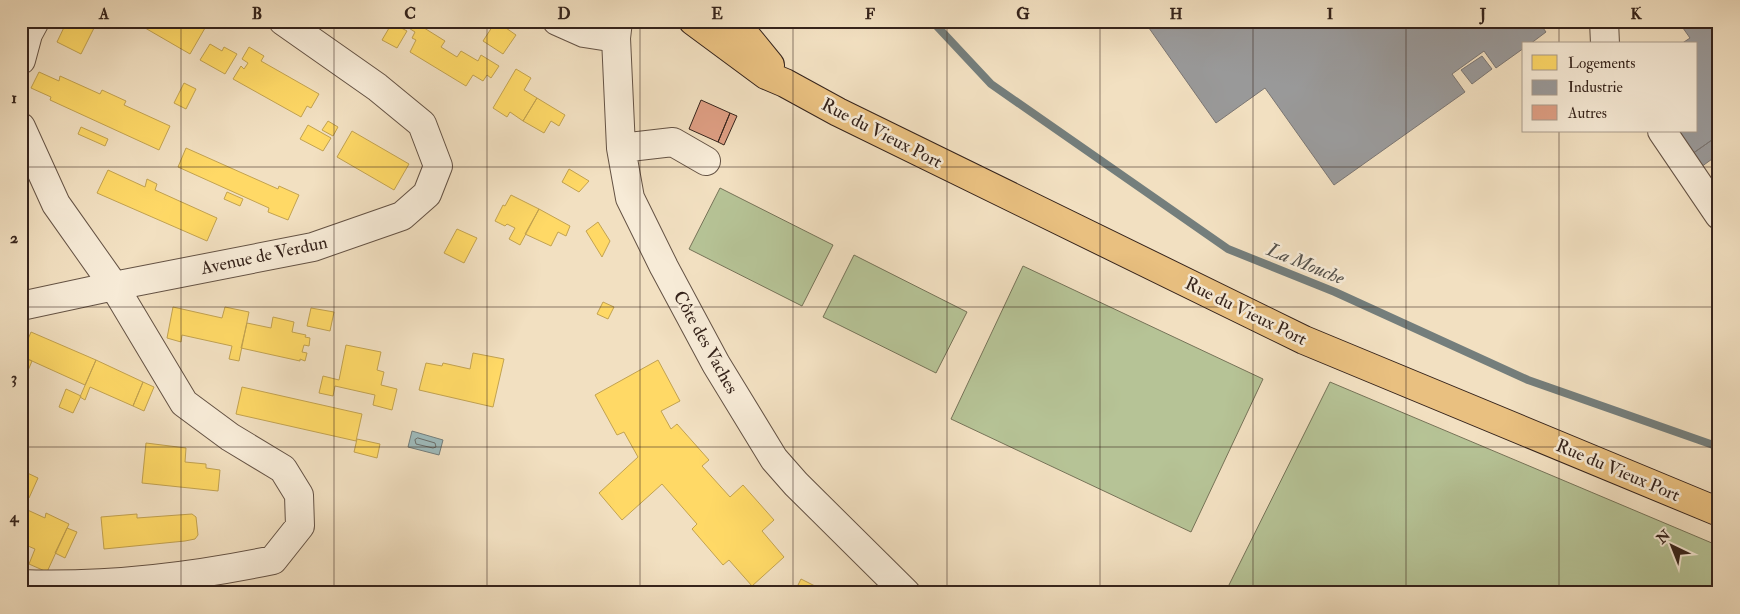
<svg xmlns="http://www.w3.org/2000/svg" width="1740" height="614" font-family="'IM FELL Double Pica',serif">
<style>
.green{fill:#b6c396;stroke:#767358}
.water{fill:#9ebbbc;stroke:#747e7c}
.homes{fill:#ffd966;stroke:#c2a250}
.industry{fill:#999;stroke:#7b7673}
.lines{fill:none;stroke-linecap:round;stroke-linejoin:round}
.shore{stroke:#6a6f6c;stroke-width:1}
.stream{stroke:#747e7c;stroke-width:8}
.building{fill:#de9e83;stroke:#35231b}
.minor-casing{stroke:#645244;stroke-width:30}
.major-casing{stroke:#35231b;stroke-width:30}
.minor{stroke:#f7ebd7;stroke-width:28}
.major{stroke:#e9c080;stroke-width:28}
.grid{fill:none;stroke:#35231b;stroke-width:1;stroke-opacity:0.55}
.labels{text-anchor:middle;stroke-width:5;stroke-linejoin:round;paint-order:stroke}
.street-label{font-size:18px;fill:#35231b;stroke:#f7ebd7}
.water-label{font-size:19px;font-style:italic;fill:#54514b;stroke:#f7ebd7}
.neatline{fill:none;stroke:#35231b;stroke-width:2}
.grid-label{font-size:16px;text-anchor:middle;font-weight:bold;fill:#35231b}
</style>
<rect width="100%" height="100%" fill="#f2e0c1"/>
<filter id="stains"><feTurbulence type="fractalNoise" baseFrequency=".004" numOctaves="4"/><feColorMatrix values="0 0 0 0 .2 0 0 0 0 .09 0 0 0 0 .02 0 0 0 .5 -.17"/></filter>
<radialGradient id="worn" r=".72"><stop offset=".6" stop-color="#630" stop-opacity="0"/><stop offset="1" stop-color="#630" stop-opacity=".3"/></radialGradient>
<path class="green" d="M 720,188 L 833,245 L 802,306 L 689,249 Z
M 854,255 L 967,312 L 936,373 L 823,317 Z
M 1023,266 L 1263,379 L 1191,532 L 951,419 Z
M 1330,382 L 1719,546 L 1719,593 L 1225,593 Z"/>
<path class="water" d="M 412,431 L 443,440 L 439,455 L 408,447 Z"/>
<path class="homes" d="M 67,21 L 91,21 L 96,24 L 81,54 L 57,42 Z
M 133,21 L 193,21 L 205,28 L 190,54 Z
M 360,21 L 374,21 L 370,28 Z
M 402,21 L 413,21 L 445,41 L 441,47 L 457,57 L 461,51 L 478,61 L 481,55 L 499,66 L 491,78 L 487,75 L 483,81 L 473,75 L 466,86 L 410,52 L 416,40 L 412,38 L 415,32 L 401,23 Z
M 496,21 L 516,35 L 503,54 L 483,41 Z
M 392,23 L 407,31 L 397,48 L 382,40 Z
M 210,44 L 222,51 L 224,47 L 237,54 L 225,74 L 200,60 Z
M 249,47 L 264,56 L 261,61 L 319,94 L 311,108 L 307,106 L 301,117 L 233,79 L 241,66 L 244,69 L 248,63 L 242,59 Z
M 516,69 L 531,78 L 524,90 L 537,98 L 523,121 L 510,112 L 507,117 L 493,108 Z
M 39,72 L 59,81 L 60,76 L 100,94 L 102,90 L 126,101 L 124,105 L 170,126 L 159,150 L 50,100 L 51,97 L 31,88 Z
M 184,83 L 196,89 L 186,109 L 174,103 Z
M 537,98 L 565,115 L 559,126 L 551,121 L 544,133 L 523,121 Z
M 328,121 L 338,127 L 333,136 L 322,130 Z
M 308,125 L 331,138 L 323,151 L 300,139 Z
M 81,127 L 108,139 L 105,146 L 78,134 Z
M 352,131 L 409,164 L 394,190 L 337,157 Z
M 186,148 L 278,189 L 279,186 L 299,195 L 288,220 L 268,212 L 269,208 L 178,167 Z
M 569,169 L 589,181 L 579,192 L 562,182 Z
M 108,170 L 145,187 L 147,179 L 157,184 L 155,190 L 217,218 L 207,241 L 97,193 Z
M 227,192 L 243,199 L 240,206 L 224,199 Z
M 511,195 L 539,209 L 520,245 L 509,239 L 515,228 L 507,224 L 505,226 L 495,221 L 503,205 L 505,206 Z
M 539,209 L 570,226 L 566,236 L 558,232 L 551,246 L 525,234 Z
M 598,222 L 610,241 L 602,257 L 586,231 Z
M 457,229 L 477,238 L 464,263 L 444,253 Z
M 603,302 L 614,307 L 608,319 L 597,314 Z
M 173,307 L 222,318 L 225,307 L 249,312 L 239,361 L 229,359 L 232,346 L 182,335 L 181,342 L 167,338 Z
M 311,308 L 334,312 L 330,331 L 307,326 Z
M 273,317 L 294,322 L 292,332 L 306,335 L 305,337 L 310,338 L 309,346 L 304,345 L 302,352 L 307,353 L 305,361 L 300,359 L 300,361 L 241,348 L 247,323 L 271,328 Z
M 31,332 L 96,360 L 85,385 L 21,356 Z
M 346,345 L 381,352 L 377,370 L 384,372 L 381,385 L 397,389 L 392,410 L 373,405 L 375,395 L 335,386 L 333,396 L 319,393 L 323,376 L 339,380 Z
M 473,353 L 504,359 L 493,407 L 419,390 L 426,363 L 442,366 L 443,363 L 470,369 Z
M 21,356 L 32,361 L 27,373 L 21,371 Z
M 96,360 L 143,382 L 133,406 L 90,387 L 85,400 L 80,397 Z
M 658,360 L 680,401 L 661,411 L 671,429 L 677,424 L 709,460 L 702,466 L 730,497 L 743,485 L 774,520 L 762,531 L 784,557 L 752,586 L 729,560 L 723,565 L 692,529 L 697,524 L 662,484 L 622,520 L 599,493 L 638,457 L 624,432 L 617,435 L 595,395 Z
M 143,382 L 154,387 L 144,411 L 133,406 Z
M 242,387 L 362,414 L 356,441 L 236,414 Z
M 66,389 L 81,396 L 73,413 L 59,407 Z
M 357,439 L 380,444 L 377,458 L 354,452 Z
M 146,443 L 186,448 L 185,462 L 206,464 L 206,468 L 220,470 L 218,491 L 142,483 Z
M 21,470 L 38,478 L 29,498 L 21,494 Z
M 21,507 L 45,518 L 46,513 L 69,524 L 47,572 L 29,564 L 35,549 L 21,543 Z
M 137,514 L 137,518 L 192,514 L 196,517 L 198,535 L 195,539 L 185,541 L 104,549 L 101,517 Z
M 67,528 L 77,532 L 65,558 L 55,553 Z
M 801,579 L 825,591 L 824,593 L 794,593 Z"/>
<path class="industry" d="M 1144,21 L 1538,21 L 1546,32 L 1530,44 L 1524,44 L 1524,48 L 1496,68 L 1484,51 L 1452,74 L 1465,92 L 1334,185 L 1265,88 L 1216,123 Z
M 1678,21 L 1719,21 L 1719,135 L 1692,154 L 1676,131 L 1696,131 L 1696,44 L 1681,44 L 1690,38 Z
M 1482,56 L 1492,69 L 1472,84 L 1461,70 Z
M 1719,135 L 1719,154 L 1701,167 L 1692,154 Z"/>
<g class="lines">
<path class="shore" d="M 418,438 L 435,443 L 436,447 L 433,448 L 416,444 L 415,440 Z"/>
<path class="stream" d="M 932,21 L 991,84 L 1228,249 L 1335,292 L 1528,380 L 1719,447"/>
</g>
<path class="building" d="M 701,100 L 730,113 L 718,142 L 689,129 Z
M 730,113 L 737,116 L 724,145 L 718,142 Z"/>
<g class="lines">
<g class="minor-casing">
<path id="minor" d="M 557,21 L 584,33 L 616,38
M 618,21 L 616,38 L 621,148 L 626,176 L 630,198 L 664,267 L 716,364 L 774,459 L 796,484 L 906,593
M 1604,21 L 1605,44
M 21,60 L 28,34 L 35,21
M 21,127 L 56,204 L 114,286 L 184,403 L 230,437 L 283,469 L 299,495 L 300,526 L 273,560 C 191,577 105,587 21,584
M 1662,131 L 1719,215
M 621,148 L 673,142 L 706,161
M 21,306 L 114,286 L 313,247 L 402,216 L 427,194 L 438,166 L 422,124 L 377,87 L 283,21"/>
</g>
<g class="major-casing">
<path id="major" d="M 693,21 L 766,75 L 785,83 L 838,112 L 1304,340 L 1719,512
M 734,21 L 770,65"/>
</g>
<use href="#minor" class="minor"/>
<use href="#major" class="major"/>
</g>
<path class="grid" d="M 181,21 L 181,593M 334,21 L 334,593M 487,21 L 487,593M 640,21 L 640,593M 793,21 L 793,593M 947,21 L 947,593M 1100,21 L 1100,593M 1253,21 L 1253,593M 1406,21 L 1406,593M 1559,21 L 1559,44M 1559,131 L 1559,593M 21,167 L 1719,167M 21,307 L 1719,307M 21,447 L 1719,447"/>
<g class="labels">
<g class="street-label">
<text transform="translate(882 133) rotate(27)" y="6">Rue du Vieux Port</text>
<text transform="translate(264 255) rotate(-12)" y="6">Avenue de Verdun</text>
<text transform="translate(1246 311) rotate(26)" y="6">Rue du Vieux Port</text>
<text transform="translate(706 342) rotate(61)" y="6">Côte des Vaches</text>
<text transform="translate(1618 470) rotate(23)" y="6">Rue du Vieux Port</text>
</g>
<g class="water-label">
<text transform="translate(1306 263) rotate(22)" y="7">La Mouche</text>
</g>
</g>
<rect width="1740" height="614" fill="none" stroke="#f2e0c1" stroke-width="55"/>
<rect x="1522" y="42" width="175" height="90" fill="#f7ebd7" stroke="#a99b8c"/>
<rect x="1532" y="55" width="25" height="15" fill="#ffd966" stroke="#a99b8c"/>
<text x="1568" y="68" font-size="15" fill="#35231b">Logements</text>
<rect x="1532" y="80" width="25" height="15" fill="#999999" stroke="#a99b8c"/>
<text x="1568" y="92" font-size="15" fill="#35231b">Industrie</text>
<rect x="1532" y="105" width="25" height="15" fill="#de9e83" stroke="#a99b8c"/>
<text x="1568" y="118" font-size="15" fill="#35231b">Autres</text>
<g transform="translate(1672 546) rotate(317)" stroke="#f7ebd7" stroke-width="4" paint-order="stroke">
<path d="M0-4L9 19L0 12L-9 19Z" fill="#35231b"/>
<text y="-8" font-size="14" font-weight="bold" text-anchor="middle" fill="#35231b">N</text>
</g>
<rect x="28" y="28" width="1684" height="558" class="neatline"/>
<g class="grid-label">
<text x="104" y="19">A</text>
<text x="257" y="19">B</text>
<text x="410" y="19">C</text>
<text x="564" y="19">D</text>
<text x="717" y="19">E</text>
<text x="870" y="19">F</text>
<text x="1023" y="19">G</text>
<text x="1176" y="19">H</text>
<text x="1330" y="19">I</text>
<text x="1483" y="19">J</text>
<text x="1636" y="19">K</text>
<text x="14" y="103">1</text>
<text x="14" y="243">2</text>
<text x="14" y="383">3</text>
<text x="14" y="522">4</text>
</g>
<rect width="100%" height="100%" filter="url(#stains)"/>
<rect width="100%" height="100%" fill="url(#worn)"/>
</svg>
